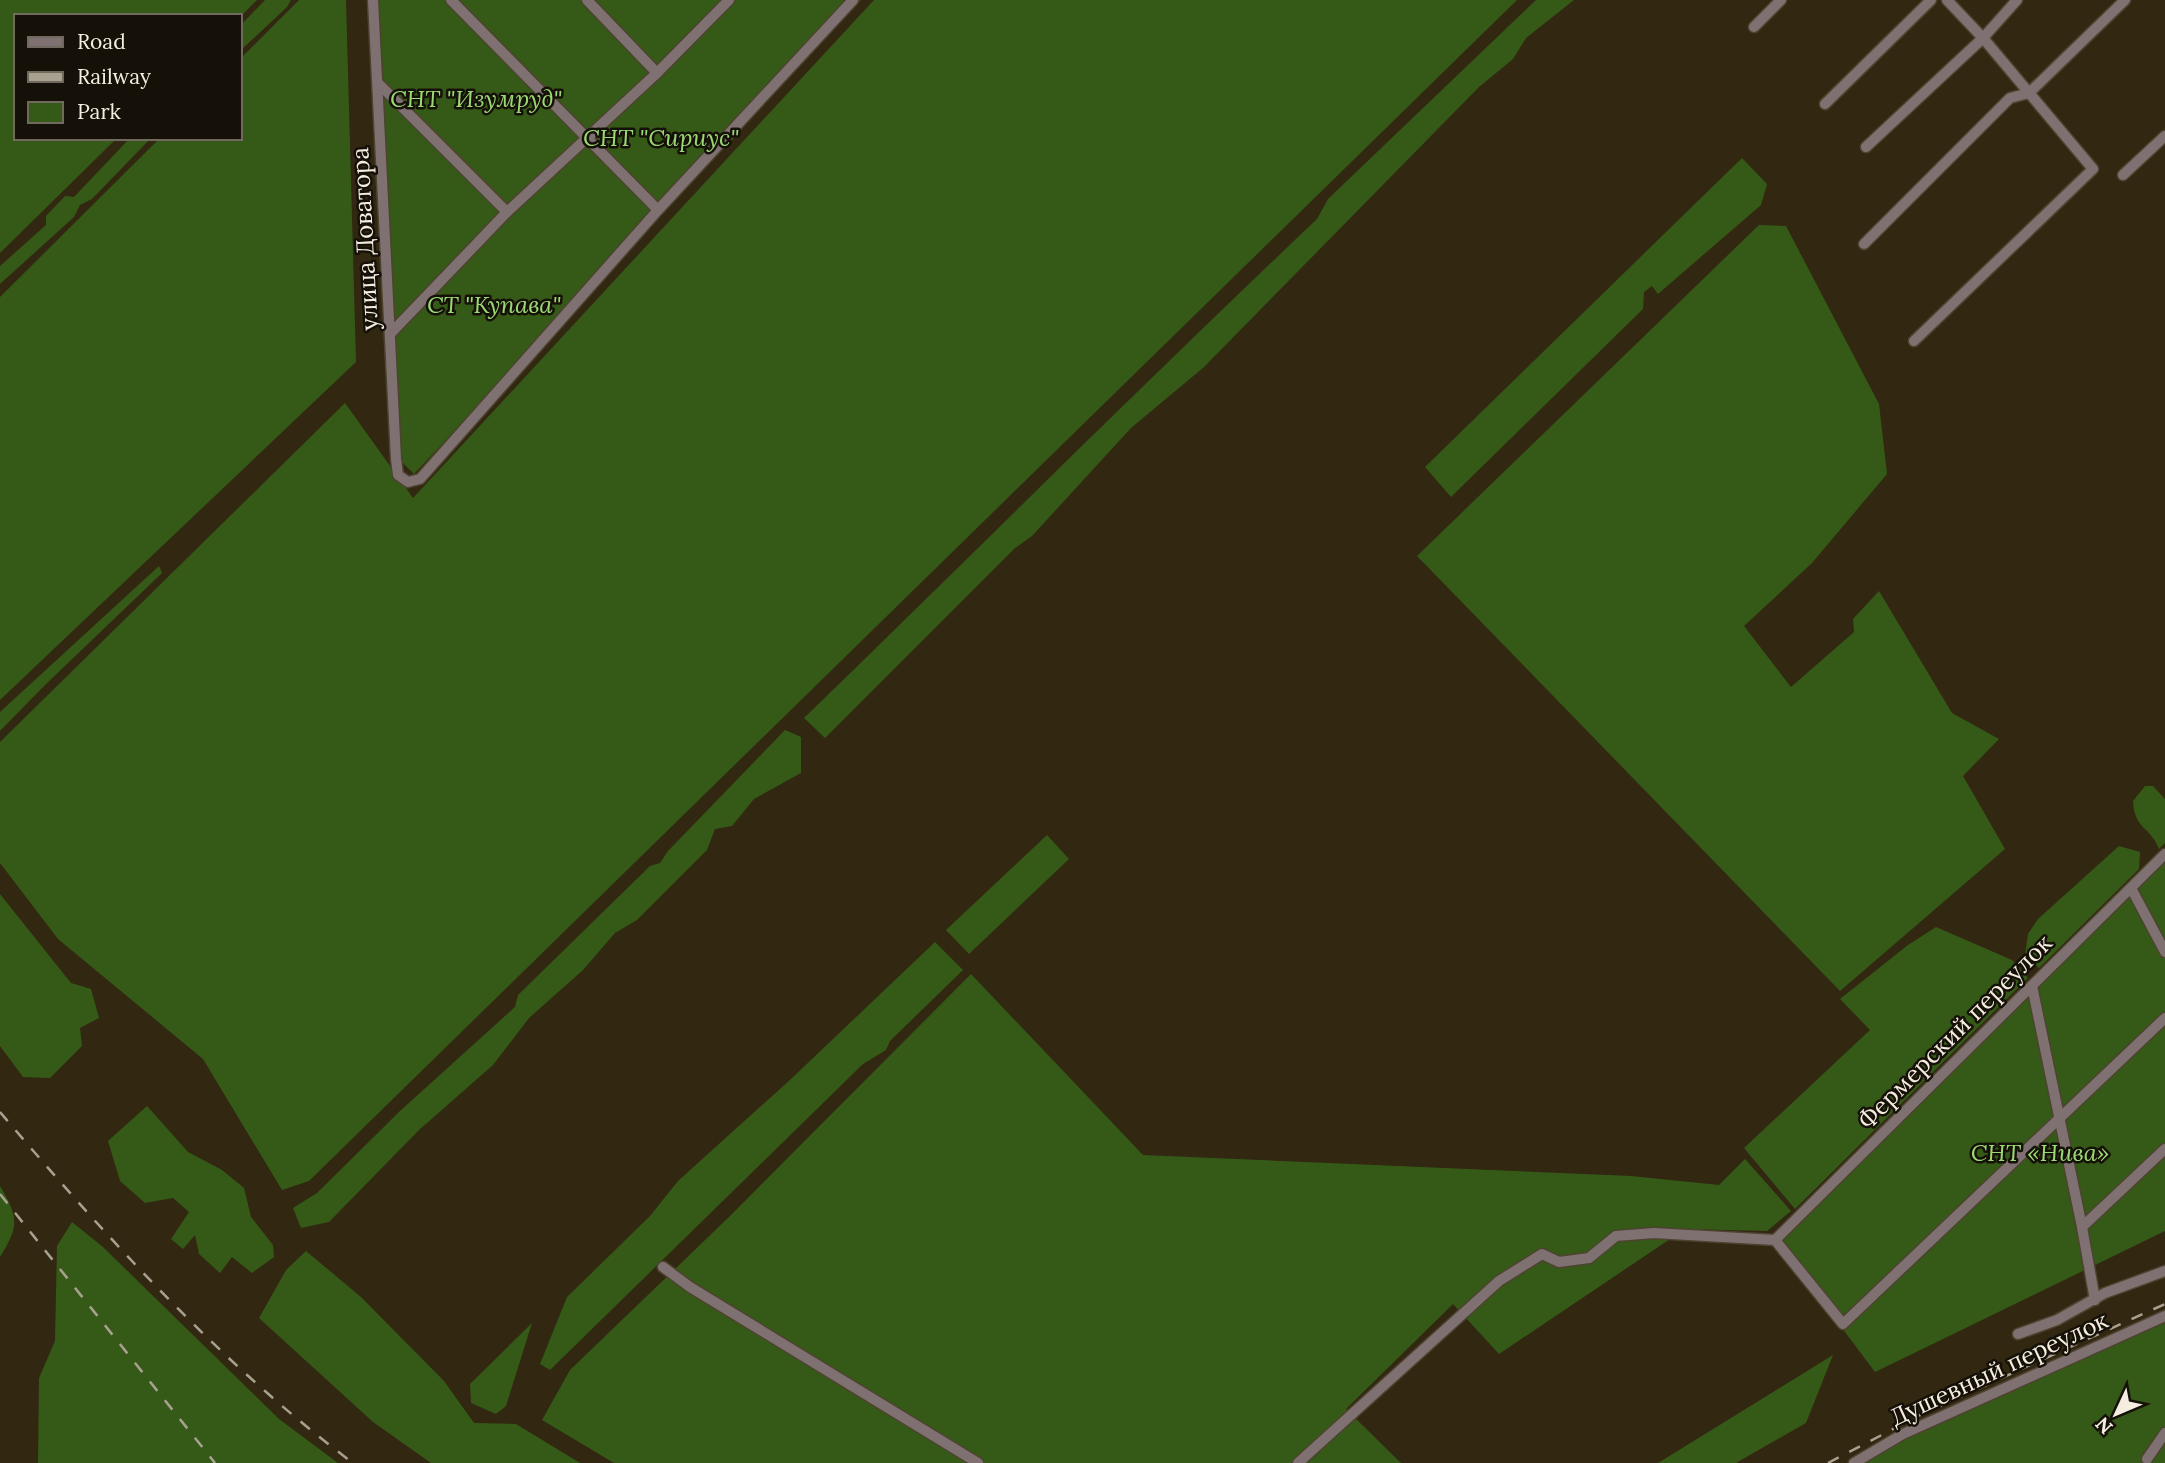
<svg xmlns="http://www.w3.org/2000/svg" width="2165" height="1463" font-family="Lora,serif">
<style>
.green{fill:#355a18}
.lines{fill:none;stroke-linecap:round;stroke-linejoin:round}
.minor-casing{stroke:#4d432e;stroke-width:13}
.minor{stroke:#7f7172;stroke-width:10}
.rail{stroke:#a9a190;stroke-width:2.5;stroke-dasharray:12 12;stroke-linecap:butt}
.labels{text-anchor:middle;stroke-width:5;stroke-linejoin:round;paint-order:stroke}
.park-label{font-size:24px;font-style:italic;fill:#9ad973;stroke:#161108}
.street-label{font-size:24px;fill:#f4ede0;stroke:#161108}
</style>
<rect width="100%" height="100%" fill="#322711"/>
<path class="green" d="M 0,0 L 257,0 L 240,17 L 16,16 L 16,138 L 117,138 L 0,253 Z
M 265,0 L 291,0 L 287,7 L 240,51 L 240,26 Z
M 299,0 L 346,0 L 356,362 L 0,700 L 0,297 L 160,138 L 240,138 L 240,59 Z
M 370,0 L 861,0 L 414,474 L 400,460 Z
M 874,0 L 1517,0 L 309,1181 L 282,1190 L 203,1059 L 58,939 L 0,863 L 0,742 L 345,403 L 413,498 Z
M 1536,0 L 1574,0 L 1526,38 L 1513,59 L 1479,87 L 1204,367 L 1131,428 L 1032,536 L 1014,549 L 825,738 L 804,718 C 975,552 1144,383 1317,219 L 1328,199 Z
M 130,138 L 151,138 L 92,199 L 80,205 L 74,217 L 0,284 L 0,266 L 46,225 L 46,216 L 65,196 L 74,197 Z
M 1742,158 L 1767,184 L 1761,205 L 1658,294 L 1652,286 L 1644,292 L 1643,309 L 1451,497 L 1425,467 Z
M 1759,225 L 1786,226 L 1879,404 L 1887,474 L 1812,563 L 1744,626 L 1791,687 L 1854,632 L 1853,619 L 1879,591 L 1952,713 L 1999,739 L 1963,776 L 2005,849 L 1840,991 L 1417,556 Z
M 159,566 L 162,573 L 44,686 L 0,731 L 0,712 Z
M 785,730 L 801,737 L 801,773 L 754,799 L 732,826 L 715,829 L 707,850 L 637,920 L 615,933 L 583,970 L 529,1018 L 493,1065 L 419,1130 L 329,1222 L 301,1228 L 293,1208 L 317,1193 L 400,1111 L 515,1007 L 518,995 L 650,866 L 660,863 L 668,851 Z
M 2145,786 L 2153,786 L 2165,799 L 2165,843 L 2159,849 C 2150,826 2134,829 2133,801 Z
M 1047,835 L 1069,859 L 969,954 L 946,930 Z
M 2119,846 L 2140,852 L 2139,869 L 2039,968 L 2025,955 L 2028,934 L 2038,919 Z
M 2165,855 L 2165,1231 L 1875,1372 L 1776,1240 Z
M 0,894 L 71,983 L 91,989 L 99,1018 L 80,1028 L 82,1046 L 50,1078 L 23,1077 L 0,1046 Z
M 1936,927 L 2012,960 L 2028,978 L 1795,1209 L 1744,1148 L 1870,1030 L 1840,999 L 1908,945 Z
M 935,942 L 963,970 L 890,1041 L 886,1050 L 863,1064 L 550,1370 L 540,1364 L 567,1297 L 650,1216 L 678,1181 L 791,1079 Z
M 971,974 L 1143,1155 L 1631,1176 L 1719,1185 L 1745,1159 L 1791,1211 L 1767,1231 L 1685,1229 L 1499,1354 L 1453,1304 L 1346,1409 L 1401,1463 L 614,1463 L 542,1420 L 570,1370 L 730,1216 Z
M 147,1106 L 188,1152 L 222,1170 L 244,1188 L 251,1217 L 273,1245 L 274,1257 L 252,1273 L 232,1257 L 220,1273 L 199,1254 L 195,1235 L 183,1249 L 171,1239 L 189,1212 L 173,1198 L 145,1203 L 120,1181 L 108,1141 Z
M 0,1186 C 19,1218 19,1226 0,1257 Z
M 72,1222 L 103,1247 L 279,1419 L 338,1463 L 38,1463 L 39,1378 L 55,1341 L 57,1246 Z
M 306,1251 L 361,1297 L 444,1381 L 474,1423 L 516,1424 L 580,1463 L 431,1463 L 373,1422 L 259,1318 L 286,1270 Z
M 2165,1313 L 2165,1463 L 1864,1463 L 1959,1408 Z
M 532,1323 L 506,1406 L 496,1414 L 471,1403 L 470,1384 Z
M 1833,1355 L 1806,1423 L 1736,1463 L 1658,1463 Z"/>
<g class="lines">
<g class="minor-casing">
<path id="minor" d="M 373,0 L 396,459 L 398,475 L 408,482 L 420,479 L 658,210 L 853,0
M 451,0 L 658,210
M 587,0 L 657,73
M 1754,27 L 1781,0
M 377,82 L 507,212
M 1825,104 L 1931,0
M 1866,147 L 1983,38 L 2017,0
M 2123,175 L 2165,136
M 1864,244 L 2010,98 L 2029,93 L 2125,0
M 391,333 L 507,212 L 657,73 L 729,0
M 1914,341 L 2093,169 L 1983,38 L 1947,0
M 2131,888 L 2165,952
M 2032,986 L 2082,1227 L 2095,1300
M 2082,1227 L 2165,1149
M 1775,1240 L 2165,854
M 663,1267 L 690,1287 L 978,1463
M 2018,1334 L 2057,1320 L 2105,1293 L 2165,1271
M 2147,1459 L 2165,1433
M 1298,1463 L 1499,1281 L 1542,1254 L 1559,1262 L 1589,1258 L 1616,1236 L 1654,1233 L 1775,1240 L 1843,1324 L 2165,1018
M 1854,1463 L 1903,1434 L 2165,1316"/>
</g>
<use href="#minor" class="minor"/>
<path class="rail" d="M 0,1112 C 107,1238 221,1364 353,1463
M 0,1194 L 215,1463
M 1828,1463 L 1920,1415 L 2165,1304"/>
</g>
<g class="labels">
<g class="park-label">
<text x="476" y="107">СНТ "Изумруд"</text>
<text x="661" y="146">СНТ "Сириус"</text>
<text x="494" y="313">СТ "Купава"</text>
<text x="2040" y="1161">СНТ «Нива»</text>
</g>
<g class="street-label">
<text transform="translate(365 239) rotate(-93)" y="8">улица Доватора</text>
<text transform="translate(1955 1032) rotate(-45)" y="8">Фермерский переулок</text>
<text transform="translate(1999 1369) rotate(-25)" y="8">Душевный переулок</text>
</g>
</g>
<rect x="14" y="14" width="228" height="126" fill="#161108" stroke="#6f695e" stroke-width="2"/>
<rect x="28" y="37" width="35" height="10" fill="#7f7172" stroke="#6f695e" stroke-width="2"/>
<text x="77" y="49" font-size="21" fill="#f4ede0">Road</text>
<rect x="28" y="72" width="35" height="10" fill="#a9a190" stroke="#6f695e" stroke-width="2"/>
<text x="77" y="84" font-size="21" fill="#f4ede0">Railway</text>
<rect x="28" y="102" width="35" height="21" fill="#355a18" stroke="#6f695e" stroke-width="2"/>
<text x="77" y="119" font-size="21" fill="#f4ede0">Park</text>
<g transform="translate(2116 1414) rotate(226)" stroke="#161108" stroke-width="5" paint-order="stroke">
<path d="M0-5L12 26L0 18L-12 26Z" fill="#f4ede0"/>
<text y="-10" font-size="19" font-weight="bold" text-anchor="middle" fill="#f4ede0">N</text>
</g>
</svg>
